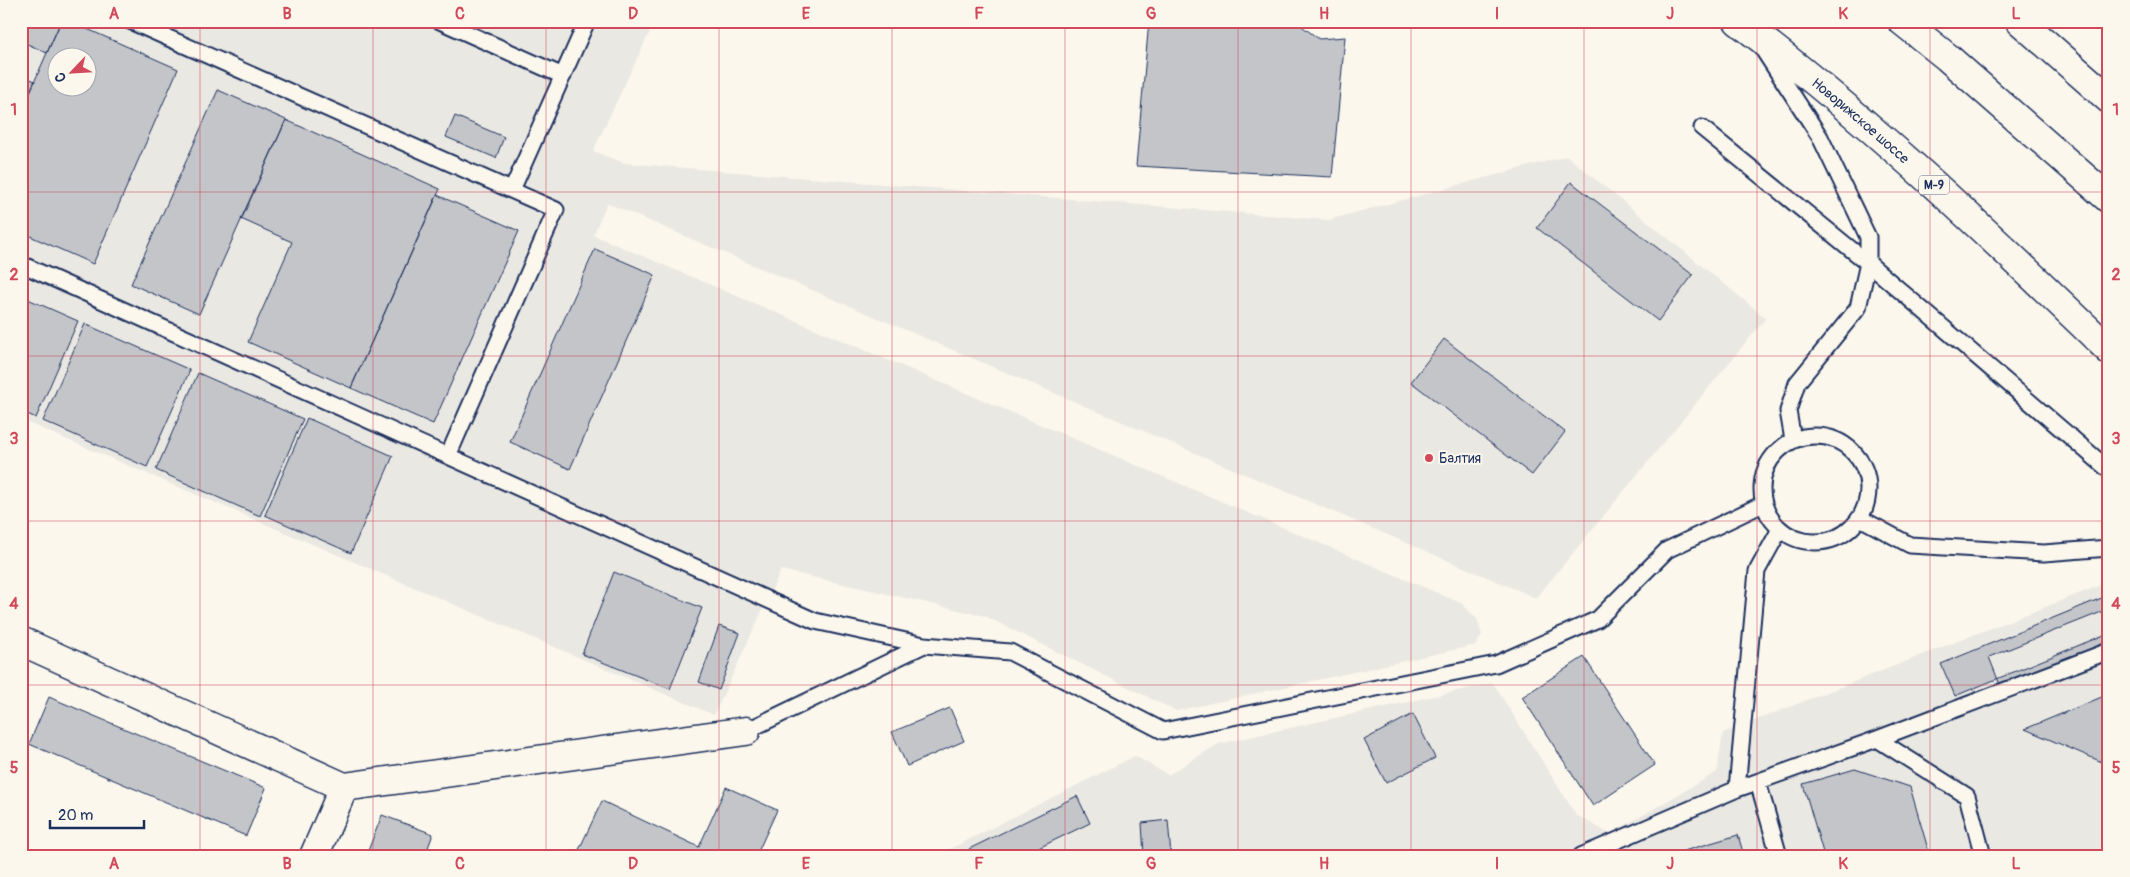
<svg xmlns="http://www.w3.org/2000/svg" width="2130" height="877" font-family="Pangolin,sans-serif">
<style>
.built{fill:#eae8e2;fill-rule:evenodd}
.building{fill:#c3c5c9;stroke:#1b2f5e;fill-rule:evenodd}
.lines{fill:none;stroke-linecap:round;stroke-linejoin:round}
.service-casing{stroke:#1b2f5e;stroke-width:19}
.minor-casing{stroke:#1b2f5e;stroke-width:31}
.tertiary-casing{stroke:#1b2f5e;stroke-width:31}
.motorway-casing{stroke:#1b2f5e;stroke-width:31}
.service{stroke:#fbf7ec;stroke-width:15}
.minor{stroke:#fbf7ec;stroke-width:28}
.tertiary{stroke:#fbf7ec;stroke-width:28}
.motorway{stroke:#fbf7ec;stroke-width:28}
.grid{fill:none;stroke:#d1495b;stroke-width:1;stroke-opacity:0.55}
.poi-dot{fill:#d1495b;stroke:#fbf7ec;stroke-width:2}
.labels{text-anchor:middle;stroke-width:4;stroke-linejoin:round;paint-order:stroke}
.shield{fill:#fbf7ec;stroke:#5e6b89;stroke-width:1}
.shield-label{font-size:12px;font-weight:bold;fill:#1b2f5e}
.street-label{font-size:14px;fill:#1b2f5e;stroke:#fbf7ec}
.poi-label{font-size:14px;fill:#1b2f5e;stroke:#fbf7ec;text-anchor:start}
.neatline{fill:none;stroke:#d1495b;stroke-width:2}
.grid-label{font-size:16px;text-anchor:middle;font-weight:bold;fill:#d1495b}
</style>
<rect width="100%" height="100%" fill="#fbf7ec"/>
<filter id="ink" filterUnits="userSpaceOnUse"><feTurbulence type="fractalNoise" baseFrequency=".02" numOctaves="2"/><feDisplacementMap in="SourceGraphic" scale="10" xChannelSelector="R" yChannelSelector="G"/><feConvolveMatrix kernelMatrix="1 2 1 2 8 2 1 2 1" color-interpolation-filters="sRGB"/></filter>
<g filter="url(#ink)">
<path class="built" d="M 21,21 L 655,21 L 593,151 L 624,163 L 1328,220 L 1567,156 L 1766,318 L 1536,598 L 607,203 L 593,235 L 1461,603 L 1477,619 L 1482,635 L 1476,645 L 1176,711 L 985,616 L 781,570 L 714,715 L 21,420 ZM 58,58 L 88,58 L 88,88 L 58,88 Z
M 2109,582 L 2109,856 L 936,856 L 1135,756 L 1168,775 L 1218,744 L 1493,683 L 1576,815 L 1610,834 L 1717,772 L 1723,733 Z"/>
<path class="building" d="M 21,21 L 61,21 L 47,53 L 21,41 Z
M 61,21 L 69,21 L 178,69 L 93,264 L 21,232 L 21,112 ZM 58,58 L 88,58 L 88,88 L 58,88 Z
M 1149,21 L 1295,21 L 1319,39 L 1345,37 L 1332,177 L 1136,166 Z
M 21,75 L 35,81 L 21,112 Z
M 218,90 L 286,120 L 199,314 L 131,284 Z
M 455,116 L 504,137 L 496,158 L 446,137 Z
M 286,120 L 440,189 L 351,388 L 248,342 L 292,242 L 241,219 Z
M 1571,182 L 1693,275 L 1658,321 L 1537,228 Z
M 437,195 L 519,231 L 433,424 L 351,388 Z
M 595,249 L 655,275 L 570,469 L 510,442 Z
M 21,296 L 78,321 L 36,418 L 21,411 Z
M 85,324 L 190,370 L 147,467 L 43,421 Z
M 1444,339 L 1565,432 L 1532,475 L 1411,382 Z
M 198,373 L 303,419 L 260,516 L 156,470 Z
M 307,418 L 393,456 L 351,553 L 265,515 Z
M 614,572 L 702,608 L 670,689 L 582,654 Z
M 2109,595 L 2109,633 L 1955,696 L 1941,664 Z
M 2109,609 L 2109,646 L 2002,690 L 1989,657 Z
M 719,626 L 740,633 L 719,690 L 699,682 Z
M 1584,657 L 1655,765 L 1593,806 L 1522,697 Z
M 2109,694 L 2109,765 L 2025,729 Z
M 49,697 L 266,788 L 246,836 L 29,744 Z
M 950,708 L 964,741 L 907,766 L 892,732 Z
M 1413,714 L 1435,758 L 1386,783 L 1364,740 Z
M 1855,769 L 1910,787 L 1930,856 L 1824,856 L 1803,784 Z
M 726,787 L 777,810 L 756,856 L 576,856 L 602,801 L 699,847 Z
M 1077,796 L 1090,823 L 1022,856 L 972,856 L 969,849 Z
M 382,815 L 433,834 L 425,856 L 366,856 Z
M 1168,820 L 1171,856 L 1144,856 L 1142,823 Z
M 1738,835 L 1744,856 L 1667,856 Z"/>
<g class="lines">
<g class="service-casing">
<path id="service" d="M 130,21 L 556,210 L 448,456
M 440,21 L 563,76
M 1762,48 L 1820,137 L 1868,237 L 1868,263 L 1858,308 L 1797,383 L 1788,411 L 1793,440
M 1702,128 L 1868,263 L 2109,470
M 512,190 L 587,21
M 21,264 L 815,621 L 924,645 L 1010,652 L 1163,731 L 1496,664 L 1598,619 L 1667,550 L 1763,504
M1762 489a53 53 0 1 1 106 0a53 53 0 1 1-106 0Z
M 1860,518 L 1910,545 L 2044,553 L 2109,548
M 746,731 L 924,645
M 1877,739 L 1967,796 L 1983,856
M 1758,782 L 1779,856
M 1737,789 L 1757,571 L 1780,529
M 1581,856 L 1737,789 L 1877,739 L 2109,651"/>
</g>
<g class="minor-casing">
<path id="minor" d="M 21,641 L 344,787
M 314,856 L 344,787 L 746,731"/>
</g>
<g class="tertiary-casing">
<path id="tertiary" d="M 2020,21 L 2109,99"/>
</g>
<g class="motorway-casing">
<g id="motorway">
<path id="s1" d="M 1738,21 C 1870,120 1990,235 2109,350"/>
<path d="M 1902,21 L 1947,57 L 2109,199"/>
</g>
</g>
<use href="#service" class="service"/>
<use href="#minor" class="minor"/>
<use href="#tertiary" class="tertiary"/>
<use href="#motorway" class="motorway"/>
</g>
</g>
<path class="grid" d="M 200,21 L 200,856M 373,21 L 373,856M 546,21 L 546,856M 719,21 L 719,856M 892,21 L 892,856M 1065,21 L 1065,856M 1238,21 L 1238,856M 1411,21 L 1411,856M 1584,21 L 1584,856M 1757,21 L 1757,856M 1930,21 L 1930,856M 21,192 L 2109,192M 21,356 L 2109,356M 21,521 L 2109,521M 21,685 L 2109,685"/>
<circle class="poi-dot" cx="1429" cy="458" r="5"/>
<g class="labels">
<rect class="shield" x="1919" y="175.5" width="30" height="19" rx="4"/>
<g class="shield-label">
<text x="1934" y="189">М-9</text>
</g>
<g class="street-label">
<text dy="5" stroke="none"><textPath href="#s1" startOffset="158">Новорижское шоссе</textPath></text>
</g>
<g class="poi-label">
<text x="1439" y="463">Балтия</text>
</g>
</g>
<rect width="2130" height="877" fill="none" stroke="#fbf7ec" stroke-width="55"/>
<g transform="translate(72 72) rotate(245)"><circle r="24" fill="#fbf7ec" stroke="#a1a7b3"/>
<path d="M0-4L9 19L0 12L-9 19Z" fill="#d1495b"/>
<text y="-8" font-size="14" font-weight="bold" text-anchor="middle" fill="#1b2f5e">С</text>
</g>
<path d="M50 820v8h94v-8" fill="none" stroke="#1b2f5e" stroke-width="2.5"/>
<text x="58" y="820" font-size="15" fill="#1b2f5e" stroke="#fbf7ec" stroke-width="4" paint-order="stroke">20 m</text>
<rect x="28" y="28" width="2074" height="822" class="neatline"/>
<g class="grid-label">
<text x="114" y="19">A</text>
<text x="287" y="19">B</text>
<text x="460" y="19">C</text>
<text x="633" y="19">D</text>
<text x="806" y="19">E</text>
<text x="979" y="19">F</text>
<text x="1151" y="19">G</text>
<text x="1324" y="19">H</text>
<text x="1497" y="19">I</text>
<text x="1670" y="19">J</text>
<text x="1843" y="19">K</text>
<text x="2016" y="19">L</text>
<text x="14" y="115">1</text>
<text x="2116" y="115">1</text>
<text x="14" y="280">2</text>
<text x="2116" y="280">2</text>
<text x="14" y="444">3</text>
<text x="2116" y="444">3</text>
<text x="14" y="609">4</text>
<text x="2116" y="609">4</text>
<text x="14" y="773">5</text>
<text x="2116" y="773">5</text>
<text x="114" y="869">A</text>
<text x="287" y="869">B</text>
<text x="460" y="869">C</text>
<text x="633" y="869">D</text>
<text x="806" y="869">E</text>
<text x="979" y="869">F</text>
<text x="1151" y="869">G</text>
<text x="1324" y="869">H</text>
<text x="1497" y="869">I</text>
<text x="1670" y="869">J</text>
<text x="1843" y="869">K</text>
<text x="2016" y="869">L</text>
</g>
</svg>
